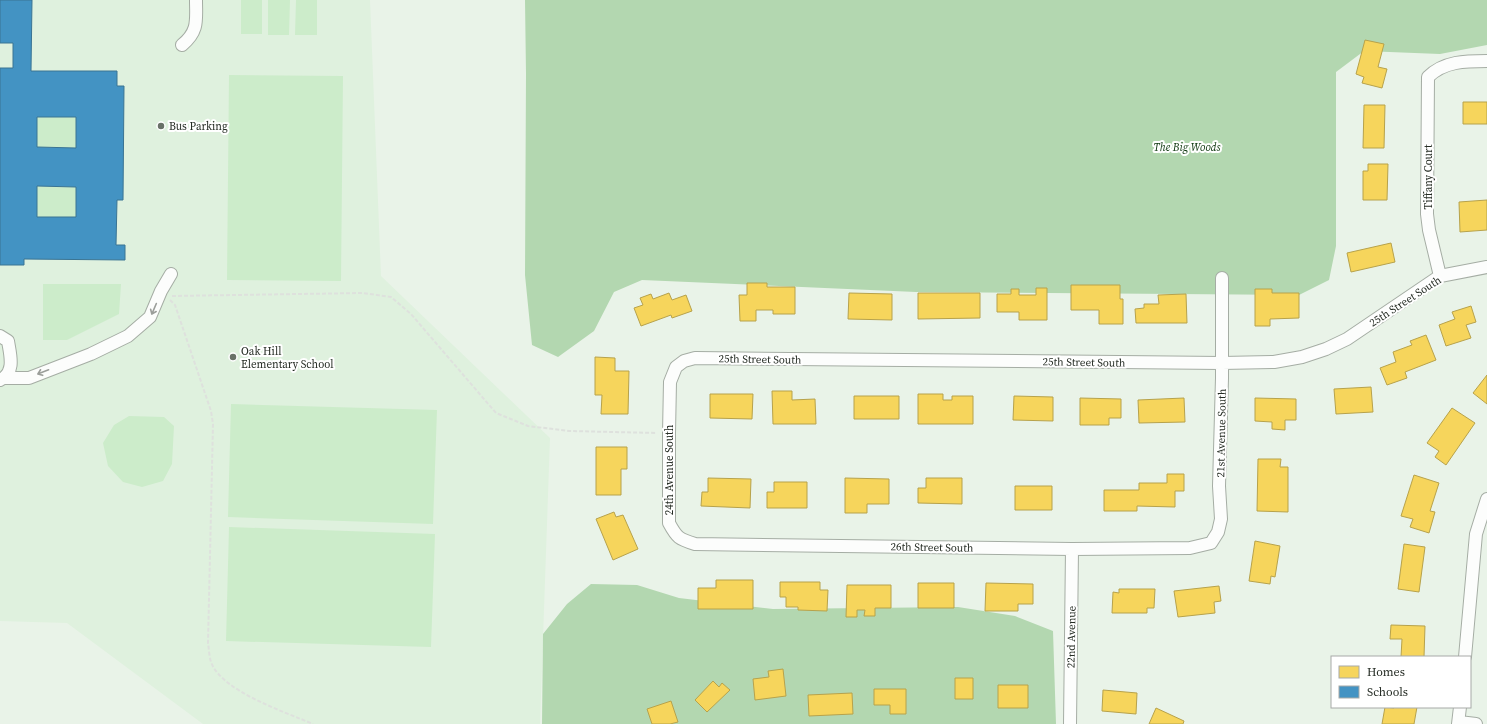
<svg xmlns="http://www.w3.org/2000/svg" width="1487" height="724" font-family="'Source Serif 4',serif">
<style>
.built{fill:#dff1de}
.green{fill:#ccecca}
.forest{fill:#b3d7b0}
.homes{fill:#f6d55c;stroke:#b7a24b}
.schools{fill:#4393c3;stroke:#3a7493;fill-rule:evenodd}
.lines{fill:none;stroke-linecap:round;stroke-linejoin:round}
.minor-casing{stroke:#a5ada4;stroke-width:14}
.path{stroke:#dee1dd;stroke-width:2;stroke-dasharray:4 2;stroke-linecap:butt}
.minor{stroke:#fcfdfc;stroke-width:12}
.oneway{stroke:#9b9e9a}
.poi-dot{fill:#697168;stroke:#fff;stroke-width:1.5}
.labels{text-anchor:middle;stroke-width:4;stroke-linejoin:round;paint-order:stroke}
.poi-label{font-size:11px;fill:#242b23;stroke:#fff;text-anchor:start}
.park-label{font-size:11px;font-style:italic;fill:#09330a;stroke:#fff}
.street-label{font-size:11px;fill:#242b23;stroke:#fff}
</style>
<rect width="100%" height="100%" fill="#e9f3e8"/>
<path class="built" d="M 0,0 L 370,0 L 381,276 L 550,438 L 540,724 L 203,724 L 67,623 L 0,621 Z"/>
<path class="green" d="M 241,0 L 262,0 L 262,34 L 241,34 Z
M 268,0 L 290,0 L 289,35 L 268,35 Z
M 296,0 L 317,0 L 317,35 L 295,35 Z
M 229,75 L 343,76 L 341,281 L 227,280 Z
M 37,117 L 76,117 L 76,148 L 37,147 Z
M 37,186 L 76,187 L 76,217 L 37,217 Z
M 43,284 L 121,284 L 119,314 L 67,340 L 43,340 Z
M 231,404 L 437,410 L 433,524 L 228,517 Z
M 129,416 L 164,417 L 174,426 L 172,464 L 163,481 L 142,487 L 123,482 L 108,466 L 103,443 L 114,425 Z
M 229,527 L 435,534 L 431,647 L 226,641 Z"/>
<path class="forest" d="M 525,0 L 1487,0 L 1487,45 L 1440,54 L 1364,51 L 1336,72 L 1336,246 L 1329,280 L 1299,295 L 916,292 L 642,280 L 614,292 L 594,331 L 558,357 L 532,345 L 525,275 L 526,74 Z
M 591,584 L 637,585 L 679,598 L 773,609 L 958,607 L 1015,616 L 1053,631 L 1056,724 L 542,724 L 543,634 L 567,604 Z"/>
<path class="homes" d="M 1365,40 L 1384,44 L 1378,67 L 1387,69 L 1382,88 L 1362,83 L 1364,77 L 1356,74 Z
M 1463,102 L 1487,102 L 1487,124 L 1463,124 Z
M 1364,105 L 1385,105 L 1384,148 L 1363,148 Z
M 1368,164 L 1388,164 L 1387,200 L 1363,200 L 1363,171 L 1368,171 Z
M 1487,200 L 1487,230 L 1460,232 L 1459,202 Z
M 1391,243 L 1395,262 L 1351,272 L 1347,253 Z
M 747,283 L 767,283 L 767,287 L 795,287 L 795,314 L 773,314 L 773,310 L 756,310 L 756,321 L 740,321 L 739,295 L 747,295 Z
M 1071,285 L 1120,285 L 1120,299 L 1123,299 L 1123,324 L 1099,324 L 1099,310 L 1071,310 Z
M 1036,288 L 1047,288 L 1047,320 L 1019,320 L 1019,312 L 997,312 L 997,294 L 1011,294 L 1011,289 L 1019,289 L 1019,295 L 1036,295 Z
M 1255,289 L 1272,289 L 1272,293 L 1299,293 L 1299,318 L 1270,319 L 1270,326 L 1255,326 Z
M 669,293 L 672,300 L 686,295 L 692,311 L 672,318 L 671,315 L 641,326 L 634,308 L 643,305 L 640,298 L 651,294 L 653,299 Z
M 849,293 L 892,294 L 892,320 L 848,319 Z
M 918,293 L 980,293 L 980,318 L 918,319 Z
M 1186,294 L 1187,323 L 1136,323 L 1135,309 L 1144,308 L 1144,304 L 1159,304 L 1158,295 Z
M 1471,306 L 1476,322 L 1466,325 L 1471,338 L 1446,346 L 1439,325 L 1455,319 L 1452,312 Z
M 1426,335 L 1436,360 L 1405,372 L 1407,378 L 1387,385 L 1380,368 L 1396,362 L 1393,352 L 1412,345 L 1410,341 Z
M 595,357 L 615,358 L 615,371 L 629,371 L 628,414 L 601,414 L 602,395 L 595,395 Z
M 1487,375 L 1487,404 L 1473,393 Z
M 1371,387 L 1373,412 L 1336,414 L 1334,389 Z
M 772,391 L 792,391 L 792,400 L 815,399 L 816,424 L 773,424 Z
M 710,394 L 753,394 L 752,419 L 710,418 Z
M 918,394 L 943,394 L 943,400 L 952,400 L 952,396 L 973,396 L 973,424 L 918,424 Z
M 854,396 L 899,396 L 899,419 L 854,419 Z
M 1014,396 L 1053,397 L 1053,421 L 1013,420 Z
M 1080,398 L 1121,399 L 1121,418 L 1109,418 L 1109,425 L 1080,425 Z
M 1184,398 L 1185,422 L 1139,423 L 1138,400 Z
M 1255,398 L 1296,399 L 1296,420 L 1285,420 L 1285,430 L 1272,429 L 1272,422 L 1255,421 Z
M 1452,408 L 1475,423 L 1446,465 L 1435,457 L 1439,451 L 1427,443 Z
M 596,447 L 627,447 L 627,469 L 621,469 L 621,495 L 596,495 Z
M 1258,459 L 1281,459 L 1280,467 L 1288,467 L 1288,512 L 1257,511 Z
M 1167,474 L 1184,474 L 1184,491 L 1175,491 L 1175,507 L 1137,506 L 1137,511 L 1104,511 L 1104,490 L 1139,490 L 1139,483 L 1167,483 Z
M 1414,475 L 1439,483 L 1430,511 L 1435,512 L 1429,533 L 1410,527 L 1413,519 L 1401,516 Z
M 708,478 L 751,479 L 750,508 L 701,506 L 702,492 L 708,492 Z
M 845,478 L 889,479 L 889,504 L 867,504 L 867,513 L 845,513 Z
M 926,478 L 962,478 L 962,504 L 918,503 L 918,488 L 926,488 Z
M 774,482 L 807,482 L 807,508 L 767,508 L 767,492 L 774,492 Z
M 1015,486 L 1052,486 L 1052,510 L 1015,510 Z
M 614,512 L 616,517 L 623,515 L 638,549 L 613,560 L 596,519 Z
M 1255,541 L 1280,546 L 1275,577 L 1271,576 L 1270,584 L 1249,581 Z
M 1404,544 L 1425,547 L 1419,592 L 1398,589 Z
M 716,580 L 753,580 L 753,609 L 698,609 L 698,588 L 716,588 Z
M 780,582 L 820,582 L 820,590 L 828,590 L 827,611 L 798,610 L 798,607 L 786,607 L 786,597 L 780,597 Z
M 918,583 L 954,583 L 954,608 L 918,608 Z
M 986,583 L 1033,584 L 1033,604 L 1018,604 L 1018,611 L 985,611 Z
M 847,585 L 891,585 L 891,608 L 875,608 L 875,616 L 864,616 L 865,610 L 857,610 L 857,617 L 846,617 Z
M 1219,586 L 1221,601 L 1214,602 L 1215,613 L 1178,617 L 1174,591 Z
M 1119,589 L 1155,589 L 1154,608 L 1147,608 L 1147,613 L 1112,613 L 1113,592 L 1119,593 Z
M 1391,625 L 1425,626 L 1424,657 L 1401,657 L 1402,639 L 1390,639 Z
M 783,669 L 786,696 L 755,700 L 753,679 L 769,677 L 768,671 Z
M 955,678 L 973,678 L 973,699 L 955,699 Z
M 713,681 L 719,687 L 722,683 L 730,690 L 707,712 L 695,700 Z
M 998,685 L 1028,685 L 1028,708 L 998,708 Z
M 874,689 L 906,689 L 906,714 L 890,714 L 890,705 L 874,705 Z
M 1103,690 L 1137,693 L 1136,714 L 1102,711 Z
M 852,693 L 853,714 L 809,716 L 808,695 Z
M 671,701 L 678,722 L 670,724 L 652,724 L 647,709 Z
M 1385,707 L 1394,708 L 1394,707 L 1417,707 L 1414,724 L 1382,724 Z
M 1156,708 L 1184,721 L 1183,724 L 1149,724 Z"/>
<path class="schools" d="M 0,0 L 32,0 L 31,71 L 117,71 L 117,86 L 124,86 L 123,200 L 117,200 L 116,245 L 125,245 L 125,260 L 24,259 L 24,265 L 0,265 L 0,68 L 13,68 L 13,43 L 0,43 ZM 37,117 L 76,117 L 76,148 L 37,147 ZM 37,186 L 76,187 L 76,217 L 37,217 Z"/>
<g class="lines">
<g class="minor-casing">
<path id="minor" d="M 182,45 C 199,31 196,20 196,0
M 1440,276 L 1429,230 L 1427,214 L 1428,77 C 1444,61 1466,61 1487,61
M 1222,278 C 1222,311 1222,345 1222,378 L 1219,486 L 1221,519 L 1218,532 L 1211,543 L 1190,548 L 1072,549 L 695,544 C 679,539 677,538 669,523 L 669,433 L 670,382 L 676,367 L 684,361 L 695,358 L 1222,363 L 1274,362 L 1302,357 L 1326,349 L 1347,339 L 1440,276 L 1487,267
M 0,336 L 8,341 C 10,354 16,373 0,380
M 5,378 L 29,378 L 91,354 L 128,336 L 150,317 L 161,291 L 171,274
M 1465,657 L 1476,534 L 1487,499
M 1459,722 L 1476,724
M 1070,724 L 1072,549
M 1458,724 L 1460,707"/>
</g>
<path class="path" d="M 172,296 L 363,293 L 391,297 L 411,314 L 496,413 L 528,426 L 569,431 L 657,433
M 170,300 L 175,305 L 211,411 L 213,424 L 208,643 C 209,649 209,656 211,662 C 221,691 285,712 313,724"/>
<use href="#minor" class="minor"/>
</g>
<defs><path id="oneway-shaft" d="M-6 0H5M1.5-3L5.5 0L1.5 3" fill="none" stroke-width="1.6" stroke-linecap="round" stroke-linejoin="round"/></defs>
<g class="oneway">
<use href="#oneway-shaft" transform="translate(154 309) rotate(113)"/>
<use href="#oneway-shaft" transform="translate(43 372) rotate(159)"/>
</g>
<g class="poi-dot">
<circle cx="161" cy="126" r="4"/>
<circle cx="233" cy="357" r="4"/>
</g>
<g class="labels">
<g class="poi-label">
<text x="169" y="130">Bus Parking</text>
<text x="241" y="355">Oak Hill<tspan x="241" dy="13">Elementary School</tspan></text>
</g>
<g class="park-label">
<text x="1187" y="151">The Big Woods</text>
</g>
<g class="street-label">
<text transform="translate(1428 177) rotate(-90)" y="4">Tiffany Court</text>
<text transform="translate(1405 301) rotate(-33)" y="4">25th Street South</text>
<text transform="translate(760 359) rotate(1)" y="4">25th Street South</text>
<text transform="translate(1084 362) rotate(1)" y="4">25th Street South</text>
<text transform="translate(1221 433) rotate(-89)" y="4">21st Avenue South</text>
<text transform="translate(669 470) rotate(-90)" y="4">24th Avenue South</text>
<text transform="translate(932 547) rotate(1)" y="4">26th Street South</text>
<text transform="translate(1071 637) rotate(-89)" y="4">22nd Avenue</text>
</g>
</g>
<rect x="1331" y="656" width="140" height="52" fill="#ffffff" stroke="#a7aaa7"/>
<rect x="1339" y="666" width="20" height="12" fill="#f6d55c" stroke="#a7aaa7"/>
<text x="1367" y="676" font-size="12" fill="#242b23">Homes</text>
<rect x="1339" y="686" width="20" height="12" fill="#4393c3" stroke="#a7aaa7"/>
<text x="1367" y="696" font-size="12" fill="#242b23">Schools</text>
</svg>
